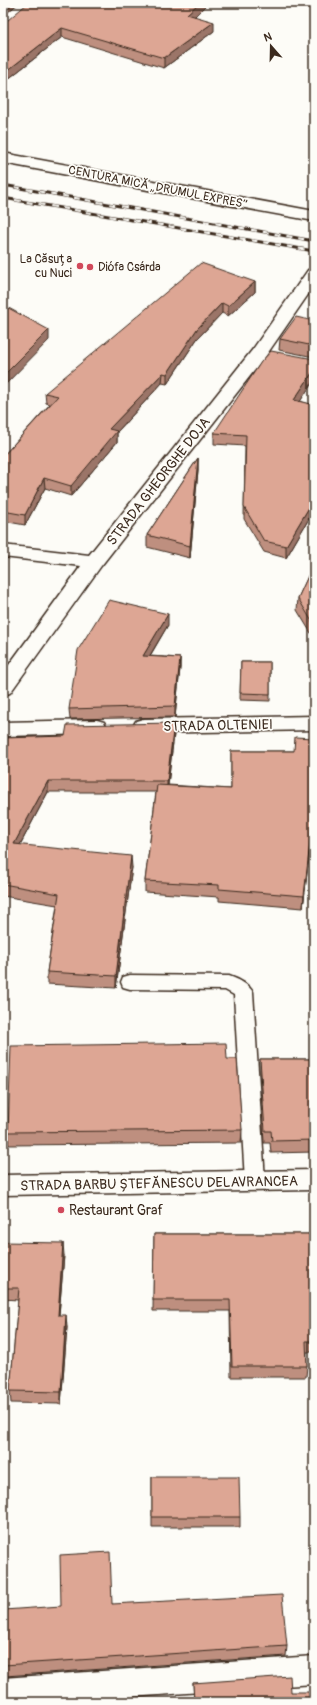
<svg xmlns="http://www.w3.org/2000/svg" width="317" height="1705" font-family="Pangolin,sans-serif">
<style>
.lines{fill:none;stroke-linecap:round;stroke-linejoin:round}
.service-casing{stroke:#3b2a1e;stroke-width:3}
.minor-casing{stroke:#3b2a1e;stroke-width:3}
.secondary-casing{stroke:#3b2a1e;stroke-width:3}
.service{fill:#fdfcf7;fill-rule:evenodd}
.minor{fill:#fdfcf7;fill-rule:evenodd}
.secondary{fill:#fdfcf7;fill-rule:evenodd}
.rail-casing{stroke:#3b2a1e;stroke-width:3}
.rail{stroke:#fdfcf7;stroke-width:2;stroke-dasharray:6;stroke-linecap:butt}
.wall{fill:#be8f7f;stroke:#3b2a1e}
.shaded-wall{fill:#9b7468;stroke:#3b2a1e}
.building{fill:#dda694;stroke:#3b2a1e}
.poi-dot{fill:#d1495b;stroke:#fdfcf7;stroke-width:1.5}
.labels{text-anchor:middle;stroke-width:3.5;stroke-linejoin:round;paint-order:stroke}
.far-street-label{font-size:12px;fill:#3b2a1e;stroke:#fdfcf7}
.far-poi-label{font-size:12px;fill:#3b2a1e;stroke:#fdfcf7;text-anchor:end}
.street-label{font-size:14px;fill:#3b2a1e;stroke:#fdfcf7}
.poi-label{font-size:14px;fill:#3b2a1e;stroke:#fdfcf7;text-anchor:start}
</style>
<rect width="100%" height="100%" fill="#fdfcf7"/>
<filter id="ink" filterUnits="userSpaceOnUse"><feTurbulence type="fractalNoise" baseFrequency=".025" numOctaves="2"/><feDisplacementMap in="SourceGraphic" scale="8" xChannelSelector="R" yChannelSelector="G"/><feConvolveMatrix kernelMatrix="1 2 1 2 8 2 1 2 1" color-interpolation-filters="sRGB"/></filter>
<g filter="url(#ink)">
<g class="lines">
<g class="service-casing">
<path id="service" d="M 130,975 L 229,976 C 238,979 248,984 253,992 L 265,1181 L 262,1187 L 255,1189 L 248,1187 L 245,1181 L 234,995 L 225,990 L 130,989 L 123,987 L 121,982 L 123,977 Z"/>
</g>
<g class="minor-casing">
<path id="minor" d="M 314,269 L 314,286 L 265,357 L 101,566 L 10,693 L 3,695 L 3,673 L 81,566 L 3,557 L 3,545 L 89,555 L 253,349 L 308,270 Z
M 314,716 L 314,730 L 143,733 L 136,731 L 133,726 L 136,721 L 143,719 Z
M 97,720 L 104,722 L 107,727 L 104,732 L 97,734 L 3,736 L 3,722 Z
M 314,1170 L 314,1190 L 3,1195 L 3,1175 Z
M 314,1656 L 314,1684 L 60,1702 L 3,1702 L 3,1678 Z"/>
</g>
<g class="secondary-casing">
<path id="secondary" d="M 3,153 L 314,211 L 314,221 L 3,163 Z"/>
</g>
<use href="#service" class="service"/>
<use href="#minor" class="minor"/>
<use href="#secondary" class="secondary"/>
<g class="rail-casing">
<path id="rail" d="M 3,185 L 314,241
M 3,198 L 314,251"/>
</g>
<use href="#rail" class="rail"/>
</g>
<path class="wall" d="M 194,16 L 214,31 L 164,68 L 62,37 L 3,83 L 3,21 Z
M 255,282 L 255,292 L 228,316 L 222,313 L 197,339 L 167,384 L 162,383 L 117,432 L 117,442 L 71,496 L 45,488 L 25,525 L 3,521 L 3,456 L 50,404 L 46,403 L 45,393 Z
M 314,321 L 314,357 L 279,350 L 280,339 Z
M 314,359 L 314,380 L 300,401 L 314,405 L 314,510 L 286,558 L 264,552 L 244,519 L 245,446 L 214,444 L 214,433 Z
M 198,458 L 198,470 L 190,558 L 147,547 L 147,535 Z
M 314,563 L 314,638 L 297,610 L 298,598 Z
M 168,625 L 150,656 L 180,658 L 180,668 L 175,717 L 70,719 L 69,709 Z
M 241,662 L 270,662 L 270,701 L 240,700 Z
M 174,723 L 174,734 L 168,785 L 231,789 L 231,751 L 294,751 L 314,738 L 314,812 L 303,908 L 219,901 L 219,897 L 145,892 L 145,881 L 156,792 L 48,792 L 20,845 L 132,867 L 116,988 L 47,984 L 47,972 L 57,905 L 3,896 L 3,738 L 65,736 Z
M 227,1059 L 242,1130 L 241,1143 L 8,1145 L 8,1132 Z
M 260,1059 L 314,1059 L 314,1152 L 271,1153 L 270,1143 L 264,1143 L 260,1071 Z
M 154,1234 L 314,1234 L 314,1352 L 307,1352 L 307,1366 L 306,1377 L 231,1377 L 230,1311 L 153,1311 Z
M 3,1242 L 64,1255 L 59,1315 L 67,1327 L 61,1404 L 11,1403 L 10,1391 L 18,1300 L 3,1299 Z
M 152,1477 L 240,1517 L 240,1527 L 152,1527 Z
M 112,1604 L 287,1646 L 286,1656 L 5,1676 L 4,1665 Z
M 193,1683 L 291,1692 L 314,1702 L 194,1702 Z"/>
<path class="shaded-wall" d="M 7,3 L 19,3 L 3,16 L 3,7 Z
M 199,3 L 208,3 L 187,24 L 187,14 Z
M 214,22 L 214,31 L 164,68 L 164,58 Z
M 62,28 L 62,37 L 3,83 L 3,74 Z
M 255,282 L 255,292 L 228,316 L 228,306 Z
M 222,303 L 222,313 L 197,339 L 167,384 L 167,374 L 197,329 Z
M 49,330 L 49,340 L 3,387 L 3,376 Z
M 314,370 L 314,380 L 294,411 L 294,400 Z
M 163,373 L 162,383 L 117,432 L 117,442 L 71,496 L 71,486 L 109,429 Z
M 198,458 L 198,470 L 190,558 L 190,546 Z
M 44,478 L 45,488 L 25,525 L 25,515 Z
M 314,499 L 314,510 L 286,558 L 286,546 Z
M 168,614 L 168,625 L 143,667 L 143,656 Z
M 180,658 L 180,668 L 175,717 L 175,706 Z
M 174,723 L 174,734 L 167,792 L 167,781 Z
M 48,781 L 48,792 L 14,856 L 14,844 Z
M 314,807 L 314,812 L 303,908 L 304,896 Z
M 131,856 L 132,867 L 116,988 L 116,976 Z
M 63,1243 L 64,1255 L 58,1326 L 58,1315 Z
M 66,1315 L 67,1327 L 61,1404 L 61,1392 Z"/>
<path class="building" d="M 3,3 L 7,3 L 3,7 Z
M 28,3 L 199,3 L 187,14 L 214,22 L 164,58 L 62,28 L 3,74 L 3,21 L 8,20 Z
M 201,263 L 255,282 L 228,306 L 222,303 L 197,329 L 167,374 L 163,373 L 109,429 L 117,431 L 71,486 L 44,478 L 25,515 L 3,511 L 3,456 L 58,396 L 45,393 Z
M 3,305 L 49,330 L 3,376 Z
M 296,317 L 314,321 L 314,346 L 280,339 Z
M 271,351 L 314,359 L 314,370 L 294,400 L 314,405 L 314,499 L 286,546 L 264,541 L 244,507 L 246,435 L 214,433 L 261,362 Z
M 198,458 L 190,546 L 147,535 Z
M 314,563 L 314,625 L 298,598 Z
M 109,600 L 168,614 L 143,656 L 180,658 L 175,706 L 69,709 L 78,650 Z
M 241,662 L 270,662 L 270,694 L 240,693 Z
M 174,723 L 167,781 L 48,781 L 14,844 L 131,856 L 116,976 L 47,972 L 59,894 L 3,884 L 3,738 L 65,736 L 67,725 Z
M 295,737 L 314,738 L 314,807 L 304,896 L 219,889 L 219,885 L 145,881 L 157,785 L 231,789 L 231,751 L 294,751 Z
M 226,1043 L 227,1059 L 237,1059 L 242,1130 L 8,1132 L 11,1046 Z
M 260,1059 L 314,1059 L 314,1140 L 272,1141 L 271,1131 L 265,1131 Z
M 154,1234 L 314,1234 L 314,1341 L 306,1341 L 307,1366 L 232,1366 L 230,1300 L 153,1300 Z
M 3,1242 L 63,1243 L 58,1315 L 66,1315 L 61,1392 L 10,1391 L 19,1288 L 3,1288 Z
M 152,1477 L 239,1477 L 240,1517 L 152,1517 Z
M 110,1552 L 112,1604 L 282,1595 L 287,1646 L 4,1665 L 4,1610 L 61,1606 L 60,1555 Z
M 290,1676 L 291,1692 L 314,1692 L 314,1702 L 194,1702 L 193,1683 Z"/>
</g>
<g class="poi-dot">
<circle cx="80" cy="266" r="4"/>
<circle cx="90" cy="267" r="4"/>
<circle cx="61" cy="1210" r="4"/>
</g>
<g class="labels">
<g class="far-street-label">
<text transform="translate(158 187) rotate(11)" y="4">CENTURA MICĂ „DRUMUL EXPRES”</text>
</g>
<g class="far-poi-label">
<text x="72" y="263">La Căsuța<tspan x="72" dy="14">cu Nuci</tspan></text>
<text x="98" y="271" text-anchor="start">Diófa Csárda</text>
</g>
<g class="street-label">
<text transform="translate(158 481) rotate(-52)" y="5">STRADA GHEORGHE DOJA</text>
<text transform="translate(218 725) rotate(-1)" y="5">STRADA OLTENIEI</text>
<text transform="translate(159 1183) rotate(-1)" y="5">STRADA BARBU ȘTEFĂNESCU DELAVRANCEA</text>
</g>
<g class="poi-label">
<text x="69" y="1215">Restaurant Graf</text>
</g>
</g>
<rect width="317" height="1705" fill="none" stroke="#fdfcf7" stroke-width="16"/>
<rect x="8" y="8" width="301" height="1689" fill="none" stroke="#3b2a1e" stroke-width="1.5" filter="url(#ink)"/>
<g transform="translate(271 46) rotate(340)" stroke="#fdfcf7" stroke-width="3" paint-order="stroke">
<path d="M0-3L7 15L0 10L-7 15Z" fill="#3b2a1e"/>
<text y="-6" font-size="11" font-weight="bold" text-anchor="middle" fill="#3b2a1e">N</text>
</g>
</svg>
